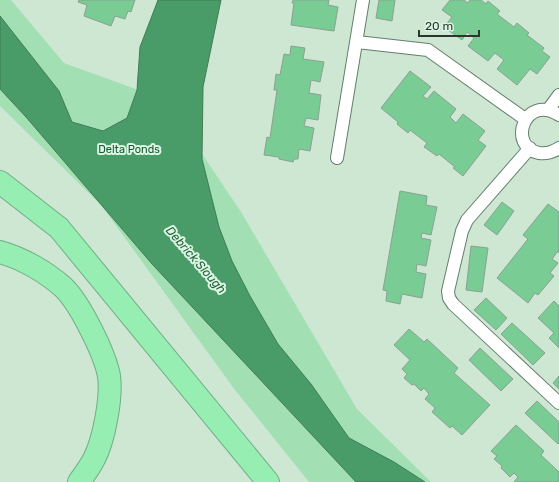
<svg xmlns="http://www.w3.org/2000/svg" width="559" height="482" font-family="Rubik,sans-serif">
<style>
.green{fill:#a2e0b4}
.water{fill:#499c67;stroke:#407d56}
.building{fill:#79cc94;stroke:#89a290}
.lines{fill:none;stroke-linecap:round;stroke-linejoin:round}
.lane-casing{stroke:#657e6c;stroke-width:14}
.highway-casing{stroke:#71ae84;stroke-width:24}
.lane{stroke:#fff;stroke-width:12}
.highway{stroke:#96eeb2;stroke-width:22}
.labels{text-anchor:middle;stroke-width:4;stroke-linejoin:round;paint-order:stroke}
.park-label{font-size:11px;fill:#1a5733;stroke:#daf5e1}
.water-label{font-size:12px;font-style:italic;fill:#235f3a;stroke:#daf5e1}
</style>
<rect width="100%" height="100%" fill="#cde7d3"/>
<path class="green" d="M 0,0 L 11,0 L 64,63 L 166,100 L 241,212 L 357,409 L 431,482 L 309,482 L 235,390 L 101,205 L 0,106 Z"/>
<path class="water" d="M 158,0 L 221,0 L 203,87 L 202,159 L 219,227 L 232,261 L 250,296 L 278,344 L 311,384 L 349,438 L 394,462 L 425,482 L 356,482 L 152,264 L 26,117 L 0,89 L 0,16 L 59,91 L 72,122 L 103,131 L 127,118 L 137,90 L 140,47 Z"/>
<path class="building" d="M 79,0 L 135,0 L 131,12 L 128,11 L 125,19 L 115,16 L 111,26 L 84,16 L 87,5 L 78,2 Z
M 293,0 L 329,0 L 328,5 L 338,7 L 334,31 L 291,25 L 294,3 L 292,3 Z
M 379,0 L 395,0 L 392,21 L 376,18 Z
M 450,0 L 464,0 L 468,3 L 470,0 L 481,0 L 486,4 L 488,1 L 500,11 L 497,14 L 514,27 L 517,23 L 529,33 L 527,35 L 544,48 L 542,51 L 550,57 L 537,74 L 530,69 L 517,85 L 497,69 L 504,60 L 495,53 L 488,61 L 468,46 L 474,38 L 467,32 L 462,40 L 444,27 L 452,17 L 442,10 Z
M 291,46 L 305,48 L 303,59 L 324,62 L 320,82 L 311,80 L 309,93 L 321,95 L 318,120 L 306,118 L 304,126 L 314,128 L 310,151 L 299,149 L 298,159 L 294,159 L 293,162 L 279,159 L 279,157 L 264,155 L 267,137 L 270,138 L 277,90 L 274,90 L 276,74 L 280,75 L 284,54 L 290,55 Z
M 410,71 L 431,87 L 423,96 L 427,99 L 434,91 L 456,109 L 450,117 L 456,123 L 463,114 L 485,131 L 478,140 L 486,146 L 463,176 L 453,168 L 455,167 L 439,154 L 437,156 L 424,147 L 427,143 L 410,130 L 408,133 L 397,124 L 398,122 L 381,108 Z
M 400,191 L 427,196 L 426,205 L 437,207 L 431,235 L 422,233 L 421,238 L 431,240 L 426,266 L 417,264 L 416,272 L 426,274 L 422,298 L 402,294 L 400,304 L 386,301 L 387,291 L 383,290 Z
M 502,202 L 514,211 L 497,235 L 484,225 Z
M 548,204 L 559,212 L 559,253 L 558,251 L 552,259 L 558,263 L 550,273 L 554,276 L 538,295 L 535,293 L 528,303 L 497,278 L 528,239 L 523,235 Z
M 471,246 L 488,248 L 482,292 L 466,290 Z
M 486,298 L 507,318 L 496,330 L 474,310 Z
M 554,301 L 559,306 L 559,348 L 549,338 L 554,333 L 538,318 Z
M 512,323 L 545,353 L 533,365 L 501,334 Z
M 409,329 L 424,342 L 427,339 L 458,368 L 454,373 L 490,405 L 462,435 L 452,426 L 450,428 L 432,412 L 435,408 L 425,399 L 429,394 L 424,388 L 421,391 L 414,384 L 412,385 L 404,378 L 407,374 L 402,369 L 410,360 L 394,345 Z
M 480,348 L 513,379 L 501,391 L 469,360 Z
M 559,376 L 559,389 L 553,383 Z
M 537,401 L 559,422 L 559,443 L 558,444 L 525,413 Z
M 516,425 L 544,451 L 541,455 L 559,472 L 559,482 L 514,482 L 518,477 L 514,473 L 510,477 L 501,468 L 502,466 L 494,459 L 497,456 L 491,451 Z"/>
<g class="lines">
<g class="lane-casing">
<path id="lane" d="M 357,42 L 428,50 L 525,119
M 548,110 L 559,95
M 559,115 C 524,93 507,147 539,153 C 547,154 553,152 559,148
M 530,148 L 467,220 L 462,231 L 448,291 L 449,298 L 453,304 L 559,403
M 337,158 L 363,0"/>
</g>
<g class="highway-casing">
<path id="highway" d="M 0,182 L 59,228 L 268,482
M 0,252 C 22,258 46,272 63,287 C 80,303 105,354 109,376 C 112,397 104,440 94,459 C 90,467 84,475 79,482"/>
</g>
<use href="#lane" class="lane"/>
<use href="#highway" class="highway"/>
</g>
<g class="labels">
<g class="park-label">
<text x="129" y="153">Delta Ponds</text>
</g>
<g class="water-label">
<text transform="translate(196 260) rotate(49)" y="4">Debrick Slough</text>
</g>
</g>
<path d="M419 30v6h60v-6" fill="none" stroke="#2b362e" stroke-width="2"/>
<text x="425" y="30" font-size="12" fill="#2b362e" stroke="#daf5e1" stroke-width="3" paint-order="stroke">20 m</text>
</svg>
